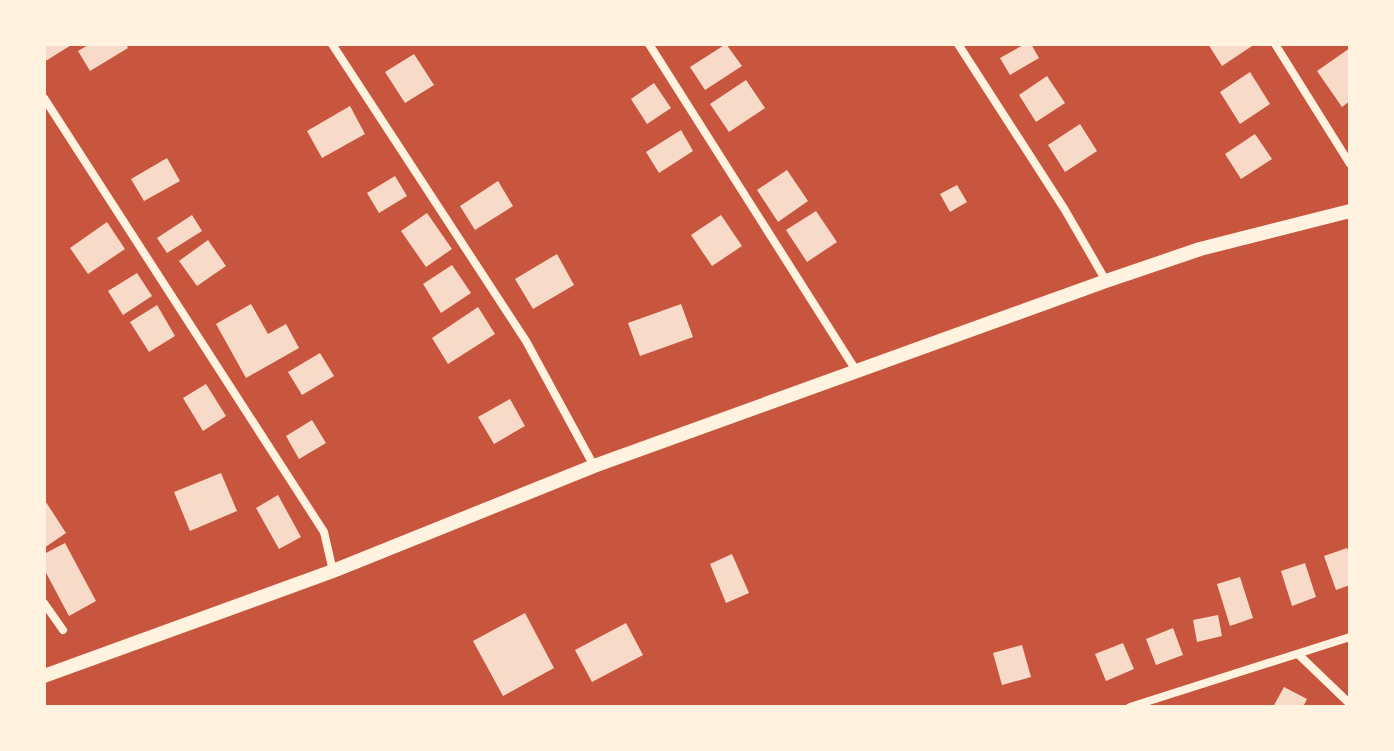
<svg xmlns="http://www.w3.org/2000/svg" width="1394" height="751" font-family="Roboto,sans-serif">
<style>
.building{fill:#f7dbc8}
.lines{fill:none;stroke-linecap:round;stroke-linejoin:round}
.minor{stroke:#fff3e0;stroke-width:8}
.secondary{stroke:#fff3e0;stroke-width:14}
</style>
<rect width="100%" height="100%" fill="#c8553d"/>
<path class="building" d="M 44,44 L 73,44 L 44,62 Z
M 90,44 L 126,44 L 128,48 L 90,71 L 78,51 Z
M 726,44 L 742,66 L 705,90 L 690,67 Z
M 1025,44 L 1031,44 L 1039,58 L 1010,75 L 1000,58 Z
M 1208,44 L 1251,44 L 1252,46 L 1222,66 Z
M 1350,48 L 1350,101 L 1342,107 L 1317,71 Z
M 414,54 L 434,85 L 405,103 L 385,72 Z
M 1250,72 L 1270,104 L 1240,124 L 1220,92 Z
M 1047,76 L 1065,103 L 1036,122 L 1019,95 Z
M 746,80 L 765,108 L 729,132 L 710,104 Z
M 654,83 L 671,108 L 647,124 L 631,99 Z
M 350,106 L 365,134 L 322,158 L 307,131 Z
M 1080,124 L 1097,151 L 1065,172 L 1048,145 Z
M 681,130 L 693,151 L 659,173 L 646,152 Z
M 1255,134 L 1272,159 L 1241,179 L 1225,154 Z
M 167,158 L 180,181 L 144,201 L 131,179 Z
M 787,170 L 808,201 L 778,222 L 757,190 Z
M 395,176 L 407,196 L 379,213 L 367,193 Z
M 498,181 L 513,206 L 475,230 L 460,206 Z
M 957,185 L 967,202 L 950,212 L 940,194 Z
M 816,211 L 837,242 L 807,262 L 786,230 Z
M 427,213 L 452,249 L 426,267 L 401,231 Z
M 192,215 L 202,231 L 167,253 L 157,238 Z
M 721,215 L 742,246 L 712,266 L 691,235 Z
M 107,222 L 125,249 L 88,274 L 70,248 Z
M 208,240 L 226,266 L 197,286 L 179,261 Z
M 557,254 L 574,285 L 533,309 L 515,279 Z
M 452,265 L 471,293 L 441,313 L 423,284 Z
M 137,273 L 152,296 L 123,315 L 108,291 Z
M 251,304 L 268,334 L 286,324 L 299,348 L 246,378 L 216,324 Z
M 681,304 L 693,337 L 640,356 L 628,323 Z
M 157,305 L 175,336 L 149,352 L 130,322 Z
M 478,307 L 495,334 L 448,364 L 432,338 Z
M 320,353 L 334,376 L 302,395 L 288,372 Z
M 206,384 L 226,416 L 203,431 L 183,398 Z
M 510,399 L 525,426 L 494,444 L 478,417 Z
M 312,420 L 326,443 L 299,459 L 286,436 Z
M 221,473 L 237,511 L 190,531 L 174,492 Z
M 278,495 L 301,537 L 279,549 L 256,508 Z
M 44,499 L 66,533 L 44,548 Z
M 65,543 L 96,601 L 69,616 L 44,569 L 44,554 Z
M 1347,548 L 1350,556 L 1350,585 L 1336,590 L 1324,556 Z
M 732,554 L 749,593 L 726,603 L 710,564 Z
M 1305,563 L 1316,597 L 1292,606 L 1281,571 Z
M 1240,577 L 1253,618 L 1230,626 L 1217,584 Z
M 525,613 L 554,668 L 503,696 L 473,641 Z
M 1218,615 L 1222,636 L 1197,642 L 1193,620 Z
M 626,623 L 643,655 L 592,682 L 575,650 Z
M 1173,628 L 1183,655 L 1156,665 L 1146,639 Z
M 1123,643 L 1134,669 L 1106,681 L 1095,654 Z
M 1022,645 L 1031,677 L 1002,685 L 993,653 Z
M 1284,687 L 1307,699 L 1303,707 L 1273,707 Z"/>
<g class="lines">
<path class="minor" d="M 332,44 L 526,341 L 594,466
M 649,44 L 857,372
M 958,44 L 1065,210 L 1106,281
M 1275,44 L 1350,164
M 44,98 L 324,532 L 333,571
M 44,603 L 63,630
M 1298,654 L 1350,704
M 1130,707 L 1350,637"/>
<path class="secondary" d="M 44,676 L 333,571 L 594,466 L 1106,281 L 1200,249 L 1350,211"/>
</g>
<rect width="1394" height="751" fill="none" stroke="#fff3e0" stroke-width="92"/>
</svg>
